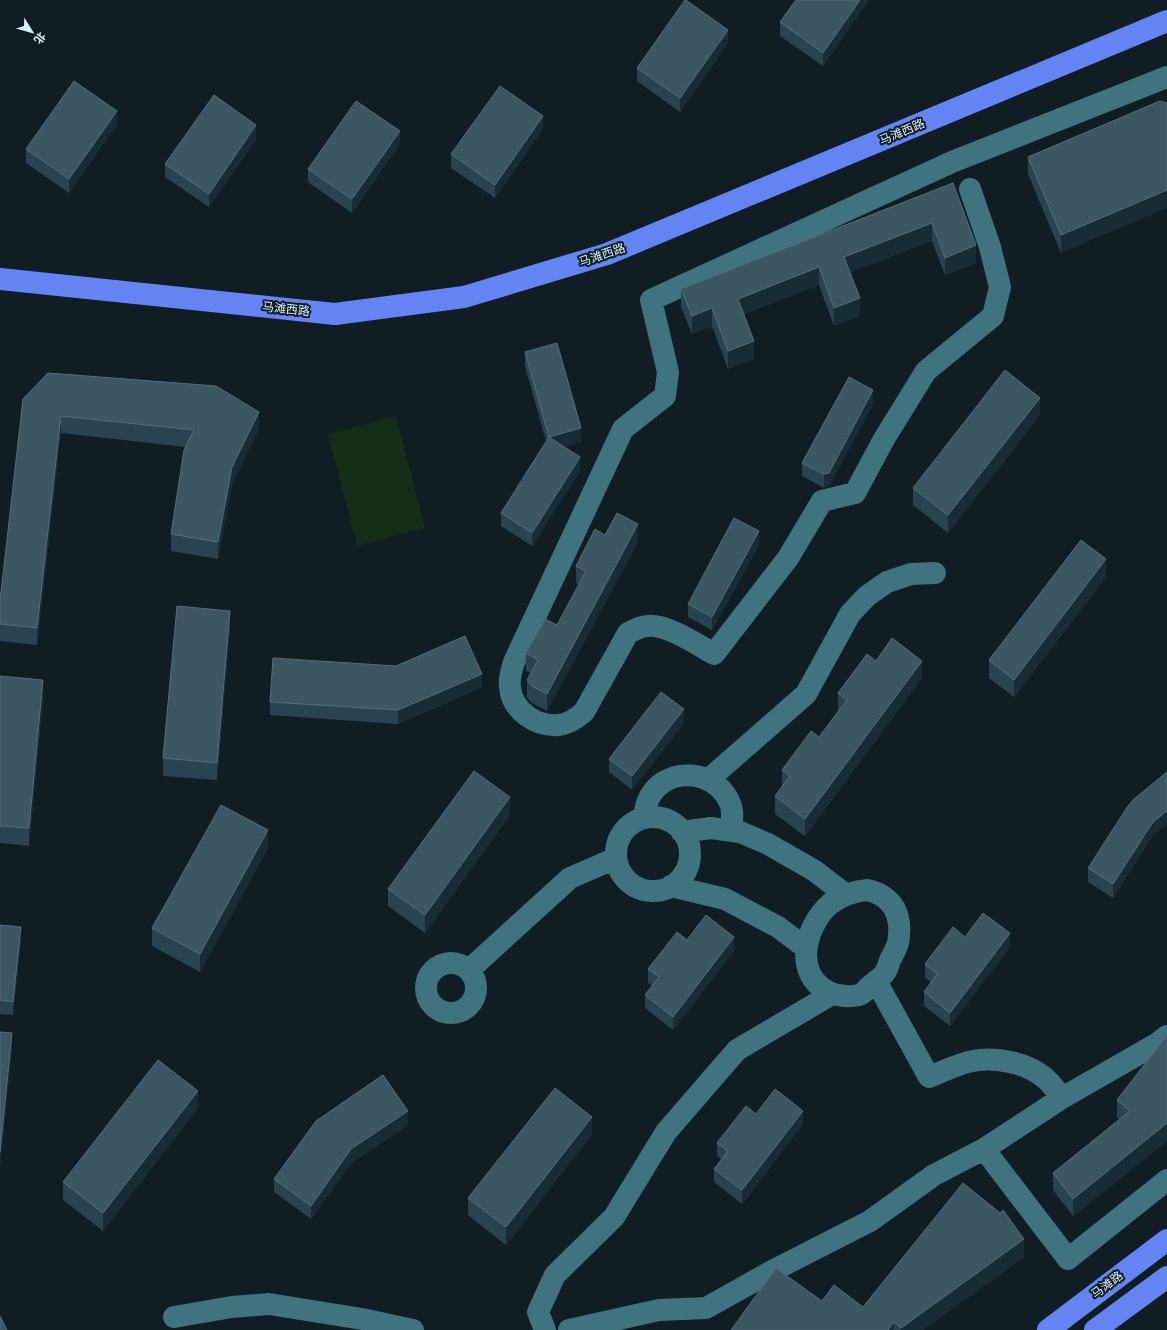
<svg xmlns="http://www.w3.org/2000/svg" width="1167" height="1330" font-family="Roboto,'Noto Sans SC',sans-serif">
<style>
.pitch{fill:#132d16}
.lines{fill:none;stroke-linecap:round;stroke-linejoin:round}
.minor{stroke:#3e737f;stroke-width:22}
.major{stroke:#6484f4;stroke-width:22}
.wall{fill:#2a4350}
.shaded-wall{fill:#182c36}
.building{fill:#3c5662;stroke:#546e7a}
.labels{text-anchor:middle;stroke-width:4;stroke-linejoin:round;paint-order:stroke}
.street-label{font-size:12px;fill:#d5f2fc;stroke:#101d23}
</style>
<rect width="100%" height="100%" fill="#101d23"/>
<path class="pitch" d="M 396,416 L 425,528 L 357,546 L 328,434 Z"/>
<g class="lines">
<path class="minor" d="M 970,189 L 990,247 L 1000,287 L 993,316 L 926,371 L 884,439 L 855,493 L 822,501 L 788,558 L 714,654 C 698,645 667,624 648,626 C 641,626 634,630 628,633 L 584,712 C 577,718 569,724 559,725 C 536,727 512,711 510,687 C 509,678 511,671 514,662 L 623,429 L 665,396 L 668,372 L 651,300 L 952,162 L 1167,77
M 709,779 L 806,694 L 850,614 L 867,596 L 887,582 L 911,574 L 935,573
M616 854a37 37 0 1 1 74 0a37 37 0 1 1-74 0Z
M 644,818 C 645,814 645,808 647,803 C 660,766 713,767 729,801 C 734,810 732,820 731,831
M 682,832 L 711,828 L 740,832 L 768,844 L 815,871 L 846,895
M 671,886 L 725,899 L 778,927 L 806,948
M 867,890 C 894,896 903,916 898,943 C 896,949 893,955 890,960 C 889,964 887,970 884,974 C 881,978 875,982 870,986 C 867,989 863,994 859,995 C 846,998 831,995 821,987 C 794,966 808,923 830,904 C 841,896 854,891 867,890 Z
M426 988a25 25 0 1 1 50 0a25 25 0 1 1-50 0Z
M 469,970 L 570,878 L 616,858
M 876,981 L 929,1077 C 942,1072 960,1063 973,1061 C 994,1057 1023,1062 1041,1075 C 1050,1081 1055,1089 1062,1098
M 984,1149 L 1068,1259 L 1167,1180
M 174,1317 L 232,1307 L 269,1304 L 362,1319 L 413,1330
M 545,1330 L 538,1312 L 555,1275 L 614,1217 L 666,1132 L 737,1050 L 832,994
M 569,1330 L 659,1310 L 706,1308 L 774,1270 L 870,1221 L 934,1175 L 984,1149 L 1062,1098 L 1158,1043 L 1167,1036"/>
<path class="major" d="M 0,279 L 335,314 L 464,297 L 607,254 L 1167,21
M 1048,1330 L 1167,1240
M 1095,1330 L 1167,1277"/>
</g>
<path class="wall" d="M 796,0 L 869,0 L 823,66 L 780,36 L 780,22 Z
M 728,43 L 680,112 L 637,81 L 637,68 Z
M 1160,101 L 1061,253 L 1028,174 L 1028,157 Z
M 117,124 L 69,193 L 26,163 L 26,149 Z
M 543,129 L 495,198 L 451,168 L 451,154 Z
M 256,139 L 209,207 L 165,177 L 165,164 Z
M 400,144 L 352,213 L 308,182 L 308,169 Z
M 953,183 L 976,263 L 945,275 L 932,241 L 850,272 L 860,316 L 834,326 L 819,285 L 744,314 L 754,359 L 728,369 L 712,326 L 692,334 L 681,307 L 681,289 Z
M 525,352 L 581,442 L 563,447 L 580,471 L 532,546 L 501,526 L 501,513 L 546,441 L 525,366 Z
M 23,399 L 259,429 L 232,484 L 218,559 L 171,551 L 171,534 L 185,447 L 61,433 L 37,645 L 0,641 L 0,601 Z
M 873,404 L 829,486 L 824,488 L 802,476 L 802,463 Z
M 1040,415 L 948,533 L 913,505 L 913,488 Z
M 605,535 L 638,542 L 547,711 L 532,703 L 527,698 L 527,680 L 531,673 L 526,671 L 526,653 L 557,625 L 579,585 L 576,583 L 576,566 Z
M 759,545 L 712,630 L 688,617 L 688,604 Z
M 1106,577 L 1014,697 L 989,678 L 989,660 Z
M 230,628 L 217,780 L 163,776 L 163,758 Z
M 876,661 L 922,678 L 805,836 L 775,814 L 775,796 L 782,787 L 782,770 L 819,737 L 838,711 L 838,693 Z
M 0,676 L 43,698 L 29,846 L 0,843 Z
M 482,687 L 398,724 L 270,715 L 270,702 Z
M 684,723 L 632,790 L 609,772 L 609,759 Z
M 1167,772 L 1167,824 L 1153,835 L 1113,898 L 1088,882 L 1088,868 Z
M 510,815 L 425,933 L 388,906 L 388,889 Z
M 268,848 L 200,972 L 152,946 L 152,928 Z
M 0,925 L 21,940 L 13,1015 L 0,1014 Z
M 965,937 L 1010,947 L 950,1026 L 924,1006 L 924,992 L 931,982 L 925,978 L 925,964 Z
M 687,940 L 734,951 L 673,1030 L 645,1008 L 645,995 L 652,986 L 648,983 L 648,969 Z
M 1167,1039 L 1167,1141 L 1073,1216 L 1053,1190 L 1053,1173 L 1119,1119 L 1117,1118 L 1117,1100 Z
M 198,1108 L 103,1231 L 63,1200 L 63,1182 Z
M 756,1114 L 803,1124 L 742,1204 L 714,1182 L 714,1169 L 721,1159 L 717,1156 L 717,1143 Z
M 408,1125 L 351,1163 L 311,1219 L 274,1192 L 274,1179 Z
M 592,1134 L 506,1245 L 468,1215 L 468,1198 Z
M 1024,1257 L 923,1330 L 731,1330 L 822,1301 L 863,1307 Z"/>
<path class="shaded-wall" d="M 860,0 L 869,0 L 823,66 L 823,53 Z
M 728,30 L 728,43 L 680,112 L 680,98 Z
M 117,111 L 117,124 L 69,193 L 69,179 Z
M 543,116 L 543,129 L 495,198 L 495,185 Z
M 256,125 L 256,139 L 209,207 L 209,194 Z
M 400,131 L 400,144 L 352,213 L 352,199 Z
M 1167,190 L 1167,208 L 1061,253 L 1061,235 Z
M 932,223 L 932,241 L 844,275 L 844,257 Z
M 976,245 L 976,263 L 945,275 L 945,258 Z
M 819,267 L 819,285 L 738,316 L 738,299 Z
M 860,298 L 860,316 L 834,326 L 834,308 Z
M 712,308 L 712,326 L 692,334 L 692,316 Z
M 754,341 L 754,359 L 728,369 L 728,351 Z
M 873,390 L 873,404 L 829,486 L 824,488 L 824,474 Z
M 1040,398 L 1040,415 L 948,533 L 948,515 Z
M 259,412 L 259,429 L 232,484 L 218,559 L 218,542 L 232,467 Z
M 61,416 L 61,433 L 37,645 L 37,628 Z
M 581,428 L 581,442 L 549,451 L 549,437 Z
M 580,457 L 580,471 L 532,546 L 532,533 Z
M 638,524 L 638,542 L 547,711 L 547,694 Z
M 759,531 L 759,545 L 712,630 L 712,617 Z
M 1106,559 L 1106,577 L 1014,697 L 1014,680 Z
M 230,611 L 230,628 L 217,780 L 217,763 Z
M 922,661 L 922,678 L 805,836 L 805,819 Z
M 482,674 L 482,687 L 398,724 L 398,710 Z
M 43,680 L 43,698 L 29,846 L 29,828 Z
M 684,709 L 684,723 L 632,790 L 632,776 Z
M 510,797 L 510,815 L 425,933 L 425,915 Z
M 1167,811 L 1167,824 L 1153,835 L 1113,898 L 1113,884 L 1153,822 Z
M 268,830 L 268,848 L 200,972 L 200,954 Z
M 21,927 L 21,940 L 13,1015 L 13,1002 Z
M 1010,933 L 1010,947 L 950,1026 L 950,1013 Z
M 734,937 L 734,951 L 673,1030 L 673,1017 Z
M 12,1033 L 12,1051 L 0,1169 L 0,1152 Z
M 198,1091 L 198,1108 L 103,1231 L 103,1213 Z
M 408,1111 L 408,1125 L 351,1163 L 311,1219 L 311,1206 L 351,1149 Z
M 803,1111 L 803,1124 L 742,1204 L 742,1190 Z
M 592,1117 L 592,1134 L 506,1245 L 506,1227 Z
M 1167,1123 L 1167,1141 L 1073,1216 L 1073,1199 Z
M 1024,1239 L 1024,1257 L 923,1330 L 901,1330 L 901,1328 Z
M 894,1322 L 894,1330 L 888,1330 Z"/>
<path class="building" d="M 685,0 L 686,0 L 728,30 L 680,98 L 637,68 Z
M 796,0 L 860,0 L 823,53 L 780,22 Z
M 74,81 L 117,111 L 69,179 L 26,149 Z
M 500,86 L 543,116 L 495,185 L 451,154 Z
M 214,95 L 256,125 L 209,194 L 165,164 Z
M 356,101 L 400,131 L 352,199 L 308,169 Z
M 1160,101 L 1167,103 L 1167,190 L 1061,235 L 1028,157 Z
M 953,183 L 976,245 L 945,258 L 932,223 L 844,257 L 860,298 L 834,308 L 819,267 L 738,299 L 754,341 L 728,351 L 712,308 L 692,316 L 681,289 Z
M 557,343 L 581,428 L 549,437 L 525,352 Z
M 1005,370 L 1040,398 L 948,515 L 913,488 Z
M 48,373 L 216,386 L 259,412 L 232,467 L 218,542 L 171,534 L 184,450 L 194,430 L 61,416 L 37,628 L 0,624 L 0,601 L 23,399 Z
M 849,377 L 873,390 L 829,473 L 824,474 L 802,463 Z
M 549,437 L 580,457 L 532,533 L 501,513 Z
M 617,513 L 638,524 L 547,694 L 532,686 L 527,680 L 538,660 L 526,653 L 545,619 L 557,625 L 586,571 L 576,566 L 595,529 L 605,535 Z
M 734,518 L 759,531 L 712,617 L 688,604 Z
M 1081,540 L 1106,559 L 1014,680 L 989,660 Z
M 177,606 L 230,611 L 217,763 L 163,758 Z
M 465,636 L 482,674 L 398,710 L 270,702 L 273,658 L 396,666 Z
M 892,638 L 922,661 L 805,819 L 775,796 L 790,776 L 782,770 L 811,731 L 819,737 L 847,700 L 838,693 L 867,654 L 876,661 Z
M 0,676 L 43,680 L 29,828 L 0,826 Z
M 661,692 L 684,709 L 632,776 L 609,759 Z
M 474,771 L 510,797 L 425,915 L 388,889 Z
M 1167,772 L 1167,811 L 1153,822 L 1113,884 L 1088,868 L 1128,806 L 1134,799 Z
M 221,805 L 268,830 L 200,954 L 152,928 Z
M 983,913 L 1010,933 L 950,1013 L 924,992 L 937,974 L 925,964 L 953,927 L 965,937 Z
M 706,915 L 734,937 L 673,1017 L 645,995 L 659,977 L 648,969 L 677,932 L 687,940 Z
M 0,925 L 21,927 L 13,1002 L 0,1000 Z
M 0,1032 L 12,1033 L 0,1152 Z
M 1165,1038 L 1167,1039 L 1167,1123 L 1073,1199 L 1053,1173 L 1130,1111 L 1117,1100 Z
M 158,1060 L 198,1091 L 103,1213 L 63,1182 Z
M 383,1075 L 408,1111 L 351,1149 L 311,1206 L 274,1179 L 316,1121 Z
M 555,1088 L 592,1117 L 506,1227 L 468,1198 Z
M 775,1089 L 803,1111 L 742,1190 L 714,1169 L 728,1151 L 717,1143 L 746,1106 L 756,1114 Z
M 963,1183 L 1000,1213 L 1003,1210 L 1024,1239 L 901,1328 L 894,1322 L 888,1330 L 731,1330 L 776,1268 L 822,1301 L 834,1285 L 863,1307 Z
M 0,1316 L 7,1330 L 0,1330 Z"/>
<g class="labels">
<g class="street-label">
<text transform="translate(902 132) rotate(-23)" y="4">马滩西路</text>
<text transform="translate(602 255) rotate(-19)" y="4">马滩西路</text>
<text transform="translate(286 309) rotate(6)" y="4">马滩西路</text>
<text transform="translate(1107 1285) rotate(-37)" y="4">马滩路</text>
</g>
</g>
<g transform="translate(32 32) rotate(127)" stroke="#101d23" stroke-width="3" paint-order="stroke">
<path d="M0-3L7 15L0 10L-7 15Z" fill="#d5f2fc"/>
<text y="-6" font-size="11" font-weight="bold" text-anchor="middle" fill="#d5f2fc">北</text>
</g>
</svg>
